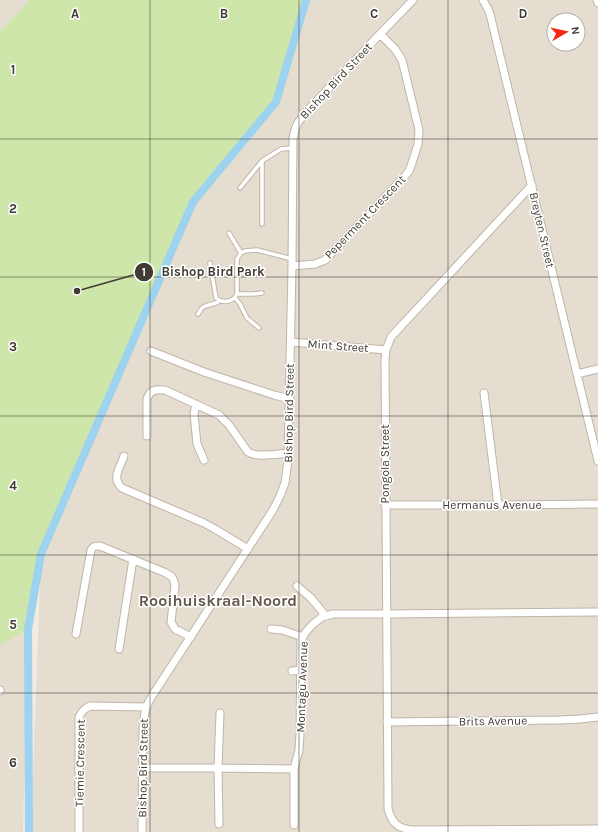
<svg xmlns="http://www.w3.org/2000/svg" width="598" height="832" font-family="Karla,sans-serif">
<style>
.residential{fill:#e5ddd0;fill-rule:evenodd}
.green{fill:#cfe6aa}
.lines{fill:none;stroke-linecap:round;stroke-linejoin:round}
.canal{stroke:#9dd3ef;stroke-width:8}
.lane-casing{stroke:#bfb5a8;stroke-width:5.5}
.street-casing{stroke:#bfb5a8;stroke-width:9}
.lane{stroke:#fff;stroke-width:3.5}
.street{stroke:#fff;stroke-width:7}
.grid{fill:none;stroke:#423b33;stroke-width:1;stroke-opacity:0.55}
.labels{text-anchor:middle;stroke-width:3;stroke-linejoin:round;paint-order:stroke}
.street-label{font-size:12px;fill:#423b33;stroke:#fff}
.district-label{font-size:16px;font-weight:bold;fill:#65584a;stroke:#fff}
.grid-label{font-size:13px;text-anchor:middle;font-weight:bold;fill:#423b33;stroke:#fff;stroke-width:3;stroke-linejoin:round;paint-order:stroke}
.leader{fill:none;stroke:#423b33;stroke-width:1.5}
.callout-dot{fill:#423b33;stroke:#fff;stroke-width:1.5}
.mark-label{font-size:12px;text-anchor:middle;font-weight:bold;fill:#fff}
.callout-label{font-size:13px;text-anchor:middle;font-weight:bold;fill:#423b33;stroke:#fff;stroke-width:3;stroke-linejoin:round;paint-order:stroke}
</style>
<rect width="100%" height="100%" fill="#f1ebe2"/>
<path class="residential" d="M 0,0 L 30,0 L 2,29 L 0,29 Z
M 306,0 L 598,0 L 598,832 L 31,832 L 41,554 L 193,202 L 276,102 ZM 554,20 L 578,20 L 578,44 L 554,44 Z
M 28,629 L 23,832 L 0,832 L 0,645 Z"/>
<path class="green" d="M 30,0 L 306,0 L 276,102 L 193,202 L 41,554 L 28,629 L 0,645 L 0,29 L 2,29 Z"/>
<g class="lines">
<path class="canal" d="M 29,832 L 28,629 L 41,554 L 193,202 L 276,102 L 306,0"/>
<g class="lane-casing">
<path id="lane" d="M 262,162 L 262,224
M 240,188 L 262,161 L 281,149 L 292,148
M 229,233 L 241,253
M 210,263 L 216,298 C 223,304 233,302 237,294 L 237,259 L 241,253 L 245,251 L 257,250 L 292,259
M 237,294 L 253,294 L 262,293
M 235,298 L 240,304 L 247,318 L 259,328
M 198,314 C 199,313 201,309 202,308 C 207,304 215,305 219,301"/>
</g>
<g class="street-casing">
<path id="street" d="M 483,0 L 488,9 L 490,14 L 598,461
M 597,0 L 598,3
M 532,185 L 391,337 L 386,350 L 385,360 L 388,809 C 392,823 397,828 412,830 L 598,829
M 292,266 L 315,264 L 325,260 L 405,176 L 409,171 L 412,163 L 418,144 L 419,130 L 402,60 L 395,49 L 380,34
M 291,342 L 386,350
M 151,351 L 204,372 L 274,395 L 290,399
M 577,374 L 598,369
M 484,393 L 498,505
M 196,404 L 194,414 L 197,444 L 204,460
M 147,436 L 147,399 C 150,390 155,389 165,390 L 219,415 L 229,425 L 248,452 C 257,458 277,454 289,453
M 124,456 C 120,468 111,478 122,488 L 204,523 L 215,529 L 248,549
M 385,505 L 498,505 L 598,504
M 297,586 L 311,598 L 325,615
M 271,629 L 282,630 L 303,637
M 76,634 L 91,550 C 93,546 95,546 100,546 L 166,573 L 172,577 L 174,581 L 175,586 L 171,622 L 175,629 L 191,637
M 119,649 L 133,559
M 292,671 L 301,670
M 0,691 L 0,690
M 387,722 L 559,720 L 580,719 L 598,717
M 142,768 L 218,768 L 294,769
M 219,824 L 218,768 L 220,713
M 294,825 L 294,769 L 299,750 L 300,734 L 301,641 L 305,633 L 312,625 L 322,617 L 333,614 L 387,614 L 598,612
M 79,832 L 79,717 C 82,711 84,709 90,706 L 146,707
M 142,832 L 143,729 C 144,714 145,708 152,696 L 273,510 L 280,496 L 285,483 L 288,460 L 292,266 L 293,139 C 295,125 299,120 308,110 L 380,34 L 413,0"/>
</g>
<use href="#lane" class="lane"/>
<use href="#street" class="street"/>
</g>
<path class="grid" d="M 150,0 L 150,832M 299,0 L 299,832M 448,0 L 448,832M 0,139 L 598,139M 0,277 L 598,277M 0,416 L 598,416M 0,555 L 598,555M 0,693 L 598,693"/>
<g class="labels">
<g class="street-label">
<text transform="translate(336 81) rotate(-47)" y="4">Bishop Bird Street</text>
<text transform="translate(365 217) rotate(-46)" y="4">Peperment Crescent</text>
<text transform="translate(542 230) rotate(77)" y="4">Breyten Street</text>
<text transform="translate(338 346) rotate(4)" y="4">Mint Street</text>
<text transform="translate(289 413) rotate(-89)" y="4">Bishop Bird Street</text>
<text transform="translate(385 464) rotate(-90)" y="4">Pongola Street</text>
<text x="492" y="509">Hermanus Avenue</text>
<text transform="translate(302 687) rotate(-88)" y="4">Montagu Avenue</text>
<text transform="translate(493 721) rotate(-1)" y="4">Brits Avenue</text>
<text transform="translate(80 763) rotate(-89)" y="4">Tiemie Crescent</text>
<text transform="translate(143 768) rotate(-89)" y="4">Bishop Bird Street</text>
</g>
<g class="district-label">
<text x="218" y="606">Rooihuiskraal-Noord</text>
</g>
</g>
<g class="grid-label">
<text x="75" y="18">A</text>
<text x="224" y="18">B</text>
<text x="374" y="18">C</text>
<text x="523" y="18">D</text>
<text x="13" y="74">1</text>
<text x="13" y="213">2</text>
<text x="13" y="351">3</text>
<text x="13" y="490">4</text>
<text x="13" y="629">5</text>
<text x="13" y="767">6</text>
</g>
<path class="leader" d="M77 291L144 272"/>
<g class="callout-dot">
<circle cx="77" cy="291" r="4"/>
<circle cx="144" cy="272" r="10"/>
</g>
<g class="mark-label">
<text x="144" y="276">1</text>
</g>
<g class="callout-label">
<text x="213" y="276">Bishop Bird Park</text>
</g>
<g transform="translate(566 32) rotate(81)"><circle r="19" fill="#ffffff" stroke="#b3b1ad"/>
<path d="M0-3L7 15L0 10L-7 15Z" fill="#f82612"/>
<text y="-6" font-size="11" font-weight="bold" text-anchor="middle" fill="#423b33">N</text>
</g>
</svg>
